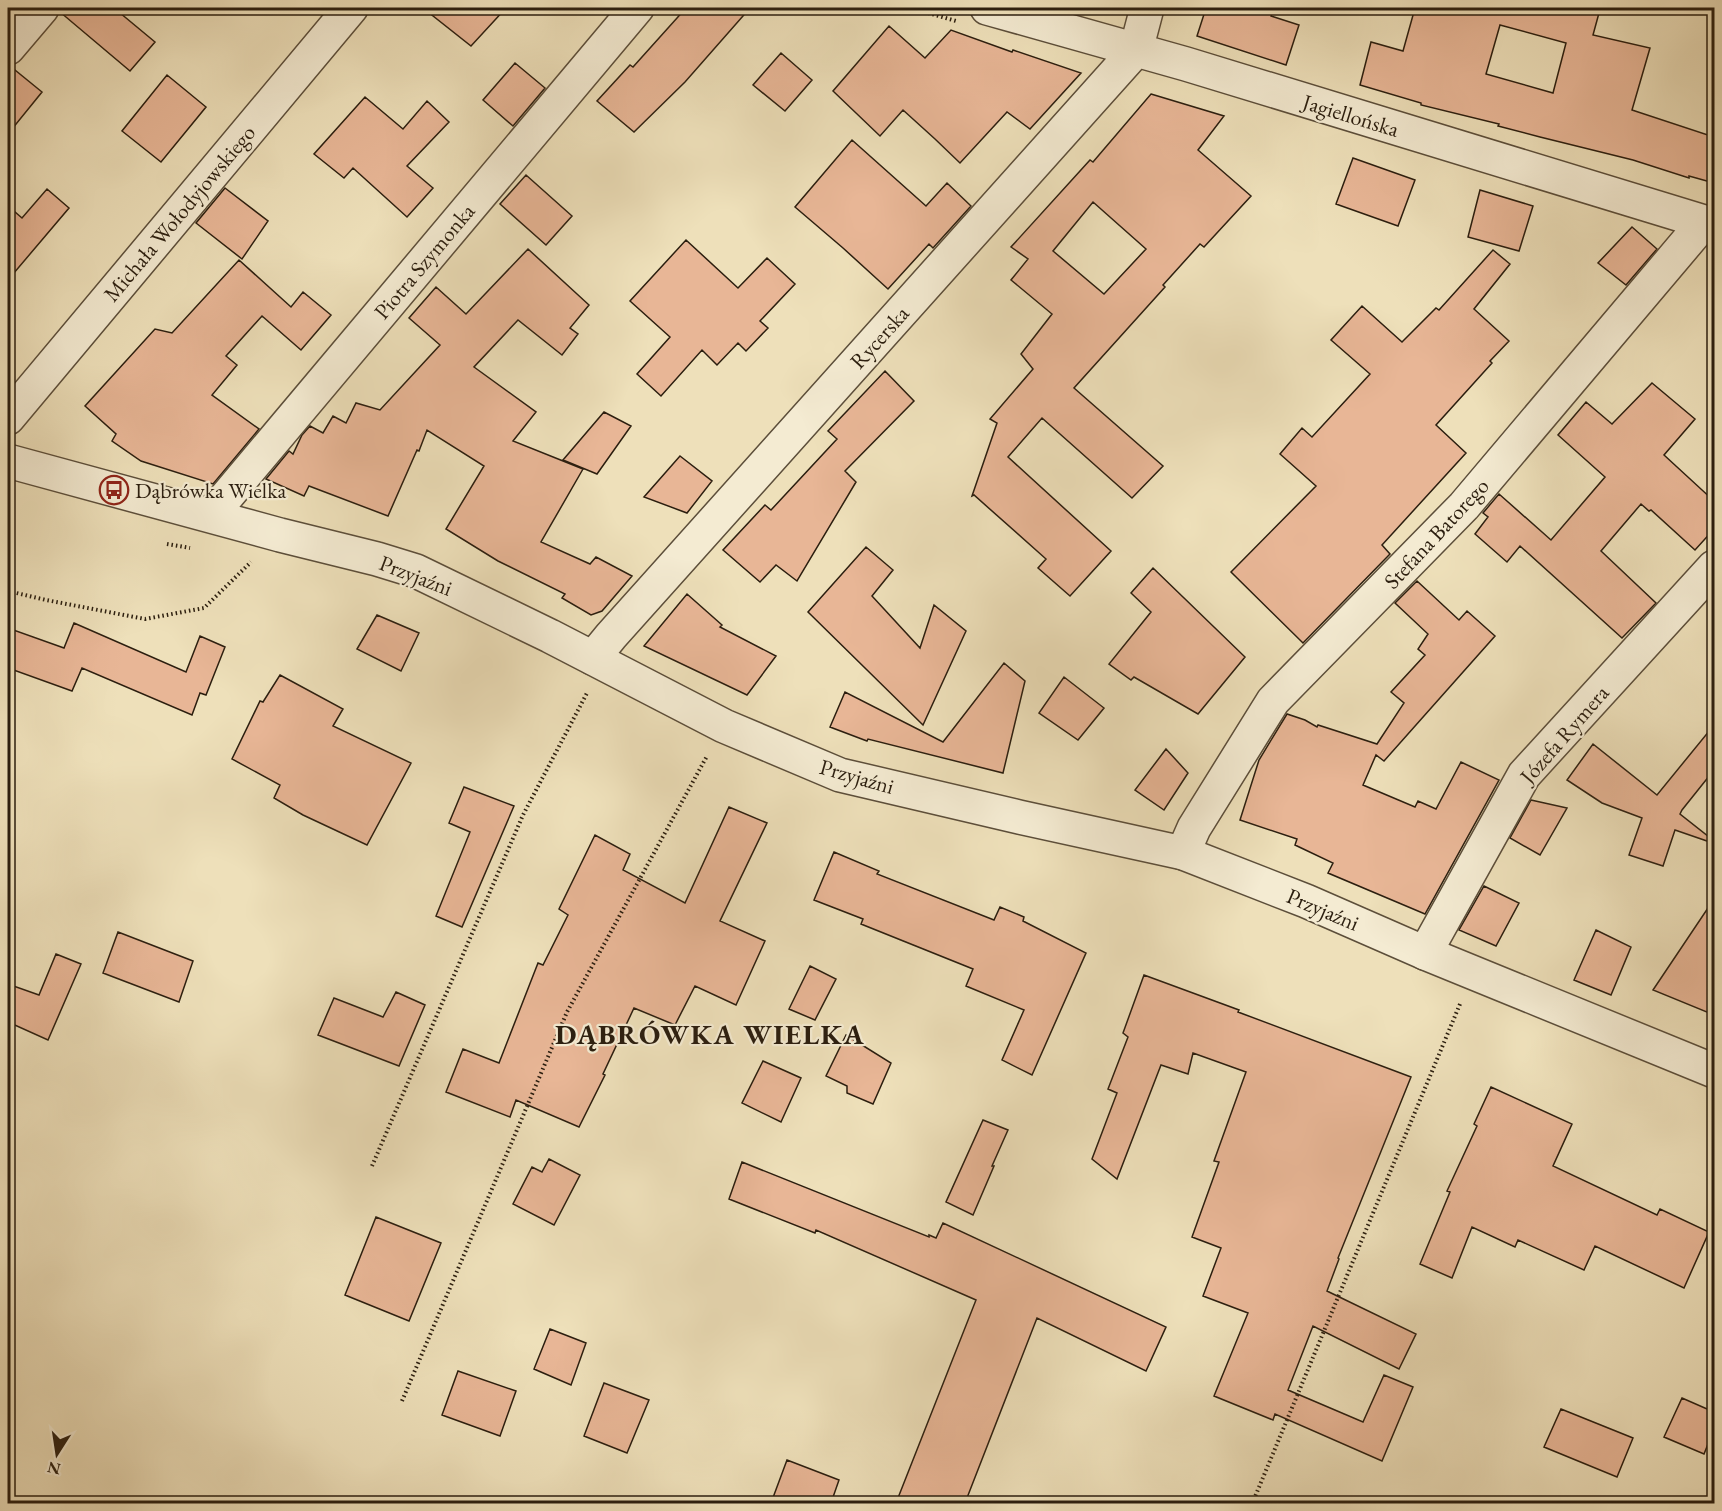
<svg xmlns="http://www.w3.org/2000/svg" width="1722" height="1511" font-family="'EB Garamond',serif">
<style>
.building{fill:#e8b696;stroke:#2b1e0f;stroke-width:1.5;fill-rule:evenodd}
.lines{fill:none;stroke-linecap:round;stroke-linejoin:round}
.minor-casing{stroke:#5c4e3a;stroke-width:36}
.tertiary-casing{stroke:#5c4e3a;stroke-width:36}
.path{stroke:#2b1e0f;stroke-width:4;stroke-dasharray:1.5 3;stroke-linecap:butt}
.minor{stroke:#f4ebd2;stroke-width:33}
.tertiary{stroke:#f4ebd2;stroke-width:33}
.labels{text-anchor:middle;stroke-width:4.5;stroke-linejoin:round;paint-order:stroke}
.street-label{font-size:22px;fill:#2b1e0f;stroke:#f4ebd2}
.poi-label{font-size:22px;fill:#2b1e0f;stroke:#f4ebd2;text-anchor:start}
.district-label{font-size:28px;font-weight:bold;letter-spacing:1.5px;fill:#2b1e0f;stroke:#f4ebd2}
</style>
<rect width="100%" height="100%" fill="#eee0ba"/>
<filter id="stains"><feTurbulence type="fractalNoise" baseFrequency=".00333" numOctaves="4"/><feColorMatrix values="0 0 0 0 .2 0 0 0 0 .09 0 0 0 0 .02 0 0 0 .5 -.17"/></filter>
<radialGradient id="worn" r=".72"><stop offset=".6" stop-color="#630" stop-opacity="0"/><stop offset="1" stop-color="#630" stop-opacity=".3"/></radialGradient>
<path class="building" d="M 60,8 L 114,8 L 155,42 L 130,71 L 60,12 Z
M 423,8 L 506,8 L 471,46 Z
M 686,8 L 750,8 L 685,82 L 634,132 L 597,101 L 630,65 L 633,67 Z
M 1206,8 L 1274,8 L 1271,16 L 1299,25 L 1286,65 L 1197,36 Z
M 1415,8 L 1582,8 L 1599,13 L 1593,35 L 1650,48 L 1632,110 L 1714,137 L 1714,183 L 1689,176 L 1689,178 L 1633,160 L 1540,137 L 1498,126 L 1499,124 L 1421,105 L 1421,103 L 1360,85 L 1371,42 L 1403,51 ZM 1500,25 L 1566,43 L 1553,93 L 1486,74 Z
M 889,26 L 925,58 L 951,30 L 1012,52 L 1013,50 L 1081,73 L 1030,129 L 1007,112 L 960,163 L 935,139 L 903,110 L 880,136 L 833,91 Z
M 781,53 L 812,80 L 785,111 L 753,85 Z
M 515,63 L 545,88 L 513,126 L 483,100 Z
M 8,66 L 10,66 L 42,92 L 8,134 Z
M 167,75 L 206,107 L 161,162 L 122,131 Z
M 1151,94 L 1224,116 L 1198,150 L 1251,196 L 1204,247 L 1200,244 L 1163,285 L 1165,287 L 1074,388 L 1163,466 L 1132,498 L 1042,418 L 1008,457 L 1111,551 L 1070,596 L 1038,568 L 1046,559 L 974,495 L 972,496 L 997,423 L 990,419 L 1033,369 L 1021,354 L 1052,314 L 1011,280 L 1028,259 L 1011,247 L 1090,160 L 1093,162 ZM 1093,202 L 1146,249 L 1104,294 L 1053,251 Z
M 365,97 L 403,129 L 427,101 L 449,122 L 407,166 L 433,188 L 407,217 L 353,168 L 344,178 L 314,154 Z
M 852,140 L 926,206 L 947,183 L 971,206 L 933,248 L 929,244 L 888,289 L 843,248 L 795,207 Z
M 1353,158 L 1415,180 L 1398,226 L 1336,204 Z
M 526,175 L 572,216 L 546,245 L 500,204 Z
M 225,188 L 268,221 L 242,259 L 196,223 Z
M 47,189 L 69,208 L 8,280 L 8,206 L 22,218 Z
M 1480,190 L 1533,206 L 1519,251 L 1468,237 Z
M 1632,227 L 1657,249 L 1626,285 L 1598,263 Z
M 686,240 L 738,288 L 767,258 L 795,284 L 760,321 L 768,328 L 746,351 L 738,343 L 717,365 L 702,350 L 661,396 L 637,374 L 670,337 L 630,301 Z
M 528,249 L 589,305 L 570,328 L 578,334 L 562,355 L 518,320 L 474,367 L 536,412 L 513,441 L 583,469 L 541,542 L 590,564 L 596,557 L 632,576 L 602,611 L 591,615 L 562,598 L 565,594 L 498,561 L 446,529 L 484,466 L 427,430 L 419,451 L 417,450 L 388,516 L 309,486 L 304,496 L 266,479 L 289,451 L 293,454 L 302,435 L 310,426 L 323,433 L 333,416 L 346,423 L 356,403 L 380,410 L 440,345 L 409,318 L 436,287 L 466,314 Z
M 1493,250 L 1510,264 L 1474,309 L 1509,341 L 1490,361 L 1492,363 L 1436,425 L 1466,453 L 1382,545 L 1390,554 L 1303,643 L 1231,572 L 1316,486 L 1280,454 L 1302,428 L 1312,437 L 1370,374 L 1331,340 L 1362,306 L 1402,342 L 1436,308 L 1439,310 Z
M 239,260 L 291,307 L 303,292 L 331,315 L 301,350 L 262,316 L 226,356 L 237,365 L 212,395 L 259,429 L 213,484 L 141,461 L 112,441 L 116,434 L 85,406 L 155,329 L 172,333 Z
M 885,371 L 914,401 L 845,471 L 856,482 L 797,581 L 776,565 L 760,582 L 723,550 L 765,505 L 771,510 L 837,439 L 828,431 Z
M 1652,383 L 1695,419 L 1664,455 L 1714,501 L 1714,529 L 1695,550 L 1651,510 L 1649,511 L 1641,504 L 1601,551 L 1656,603 L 1622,638 L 1520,546 L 1507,562 L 1475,534 L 1488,517 L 1483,513 L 1499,494 L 1551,540 L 1605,477 L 1558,435 L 1586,402 L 1612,424 Z
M 604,412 L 631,426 L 597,474 L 563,460 Z
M 680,456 L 712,481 L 687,513 L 644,497 Z
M 866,547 L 893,570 L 872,596 L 920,648 L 934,605 L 966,631 L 923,725 L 808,612 Z
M 1153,568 L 1245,657 L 1198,714 L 1134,677 L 1131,680 L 1109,664 L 1151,612 L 1131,593 Z
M 1417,581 L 1459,620 L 1467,611 L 1495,636 L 1384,761 L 1376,755 L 1363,785 L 1415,807 L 1418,801 L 1436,809 L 1461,762 L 1499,780 L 1425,914 L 1328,873 L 1333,863 L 1295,845 L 1297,839 L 1240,820 L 1259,760 L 1287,714 L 1305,720 L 1317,727 L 1318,725 L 1377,744 L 1404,703 L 1391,692 L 1425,655 L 1418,649 L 1428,634 L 1395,603 Z
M 687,594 L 722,625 L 720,627 L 776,656 L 747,695 L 644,646 Z
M 377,615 L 419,633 L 401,671 L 357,649 Z
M 74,623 L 186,672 L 200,636 L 225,647 L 206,695 L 200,693 L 192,715 L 82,668 L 72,691 L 8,668 L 8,628 L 64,648 Z
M 1004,663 L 1025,681 L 1003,773 L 868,739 L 867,741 L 830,727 L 845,692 L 943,742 Z
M 280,675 L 343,709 L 333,726 L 411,763 L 367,845 L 303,815 L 274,798 L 280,785 L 232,759 L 260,701 L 263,702 Z
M 1064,677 L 1104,708 L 1078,740 L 1039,713 Z
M 1714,725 L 1714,770 L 1682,810 L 1680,814 L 1709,837 L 1707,841 L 1675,830 L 1663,866 L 1629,855 L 1642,818 L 1602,803 L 1567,780 L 1593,744 L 1657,795 Z
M 1166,749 L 1188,773 L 1164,810 L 1135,790 Z
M 464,787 L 514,806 L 462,927 L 436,916 L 470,832 L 449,823 Z
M 1531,800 L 1567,808 L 1540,855 L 1510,838 Z
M 729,807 L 767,823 L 720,921 L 765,941 L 736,1005 L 695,986 L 675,1025 L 634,1008 L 603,1074 L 605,1075 L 579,1127 L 516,1100 L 510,1117 L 446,1092 L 463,1049 L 499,1063 L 538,963 L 543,965 L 568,915 L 559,909 L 595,835 L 630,854 L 623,870 L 685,903 Z
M 834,852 L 879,871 L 877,874 L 994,920 L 1000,907 L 1024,917 L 1023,921 L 1086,953 L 1032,1075 L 1002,1060 L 1024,1010 L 966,986 L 973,969 L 861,924 L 863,919 L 814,900 Z
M 1484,886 L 1519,903 L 1496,946 L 1459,930 Z
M 1714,899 L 1714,1015 L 1653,990 Z
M 1596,930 L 1631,947 L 1611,995 L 1574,980 Z
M 118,932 L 193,961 L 179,1002 L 103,973 Z
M 56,954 L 81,964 L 48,1040 L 8,1022 L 8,984 L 39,995 Z
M 810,966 L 836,979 L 815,1020 L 789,1009 Z
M 1144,975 L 1239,1010 L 1238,1012 L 1411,1077 L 1338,1258 L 1339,1259 L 1327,1291 L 1416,1334 L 1399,1369 L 1313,1326 L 1288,1390 L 1363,1422 L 1384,1375 L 1413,1387 L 1382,1461 L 1275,1414 L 1273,1420 L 1214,1396 L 1248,1313 L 1203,1296 L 1221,1248 L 1192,1237 L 1219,1162 L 1214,1161 L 1246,1072 L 1193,1053 L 1188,1074 L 1161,1065 L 1117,1179 L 1092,1159 L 1117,1093 L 1108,1089 L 1128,1037 L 1123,1033 Z
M 396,992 L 425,1005 L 399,1066 L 318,1035 L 334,998 L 383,1017 Z
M 846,1035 L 891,1063 L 873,1104 L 847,1093 L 847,1086 L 826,1076 Z
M 763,1061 L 801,1078 L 781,1122 L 742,1103 Z
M 1491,1087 L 1572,1124 L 1553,1166 L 1657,1215 L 1660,1209 L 1709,1232 L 1684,1288 L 1595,1246 L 1584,1270 L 1518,1240 L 1515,1247 L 1472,1227 L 1452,1278 L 1420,1264 L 1450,1192 L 1447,1191 L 1477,1126 L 1474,1124 Z
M 983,1120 L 1008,1130 L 992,1166 L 994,1166 L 973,1215 L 946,1202 Z
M 549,1159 L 580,1175 L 554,1225 L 513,1204 L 532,1167 L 542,1172 Z
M 742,1162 L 929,1237 L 929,1235 L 936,1238 L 943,1223 L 1166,1327 L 1146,1371 L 1037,1318 L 965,1503 L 896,1503 L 976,1300 L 816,1230 L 815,1233 L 729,1199 Z
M 376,1217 L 441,1243 L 409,1321 L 345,1295 Z
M 550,1329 L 586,1343 L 571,1385 L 534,1369 Z
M 458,1371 L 516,1391 L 500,1436 L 442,1415 Z
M 604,1383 L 649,1400 L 627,1453 L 584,1436 Z
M 1682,1398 L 1714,1412 L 1714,1429 L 1704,1454 L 1664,1437 Z
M 1561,1409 L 1633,1438 L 1617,1477 L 1544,1447 Z
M 787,1460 L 839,1480 L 831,1503 L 771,1503 Z"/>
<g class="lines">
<g class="minor-casing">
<path id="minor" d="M 987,8 L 1186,64 L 1714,225
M 8,48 L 42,8
M 8,418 L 351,8
M 211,515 L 637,8
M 593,658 L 611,636 L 1136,50 L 1147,8
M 1183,853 L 1194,828 L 1273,701 L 1464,506 L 1704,222
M 1425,953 L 1524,775 L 1714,567"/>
</g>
<g class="tertiary-casing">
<path id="tertiary" d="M 8,461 L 280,535 L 377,559 L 416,571 L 550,636 L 724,726 L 840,775 L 1019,817 L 1183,853 L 1306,901 L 1425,953 L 1714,1071"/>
</g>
<path class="path" d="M 911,8 L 956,21
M 167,544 L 190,548
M 8,591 L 46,600 L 145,619 L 204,608 L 251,562
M 372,1166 L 523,815 L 587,693
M 402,1401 L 567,1012 L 707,756
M 1252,1504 L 1460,1004"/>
<use href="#minor" class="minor"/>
<use href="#tertiary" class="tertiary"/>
</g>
<defs>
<g id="bus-ring" transform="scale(1.5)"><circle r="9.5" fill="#f4ebd2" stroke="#8f2418" stroke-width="1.5"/><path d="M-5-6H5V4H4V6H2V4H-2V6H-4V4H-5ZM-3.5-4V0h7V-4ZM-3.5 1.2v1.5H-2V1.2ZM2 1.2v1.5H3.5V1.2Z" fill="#8f2418"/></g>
</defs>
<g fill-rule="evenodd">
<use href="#bus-ring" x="114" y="490"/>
</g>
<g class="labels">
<g class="street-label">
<text transform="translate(1351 115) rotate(17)" y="8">Jagiellońska</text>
<text transform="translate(179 213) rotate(-50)" y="8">Michała Wołodyjowskiego</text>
<text transform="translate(424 261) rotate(-50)" y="8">Piotra Szymonka</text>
<text transform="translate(879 337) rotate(-48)" y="8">Rycerska</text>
<text transform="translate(1436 533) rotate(-47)" y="8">Stefana Batorego</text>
<text transform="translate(416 575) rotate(21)" y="8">Przyjaźni</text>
<text transform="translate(1564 734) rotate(-49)" y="8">Józefa Rymera</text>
<text transform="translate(857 776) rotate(16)" y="8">Przyjaźni</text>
<text transform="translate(1323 909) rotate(23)" y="8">Przyjaźni</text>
</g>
<g class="poi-label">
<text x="135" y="498">Dąbrówka Wielka</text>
</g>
<g class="district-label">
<text x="710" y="1044">DĄBRÓWKA WIELKA</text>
</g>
</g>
<rect width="1722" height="1511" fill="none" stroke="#eee0ba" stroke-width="30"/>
<rect x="9" y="9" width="1704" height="1493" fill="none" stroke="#2b1e0f" stroke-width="3"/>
<rect x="15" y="15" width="1692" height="1481" fill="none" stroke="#2b1e0f" stroke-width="1.5"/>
<g transform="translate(57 1454) rotate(192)" stroke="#f4ebd2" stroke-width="4.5" paint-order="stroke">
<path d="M0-4.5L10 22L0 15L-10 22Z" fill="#2b1e0f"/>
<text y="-9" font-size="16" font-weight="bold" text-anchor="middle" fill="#2b1e0f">N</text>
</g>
<rect width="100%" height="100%" filter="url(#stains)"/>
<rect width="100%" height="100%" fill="url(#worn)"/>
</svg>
